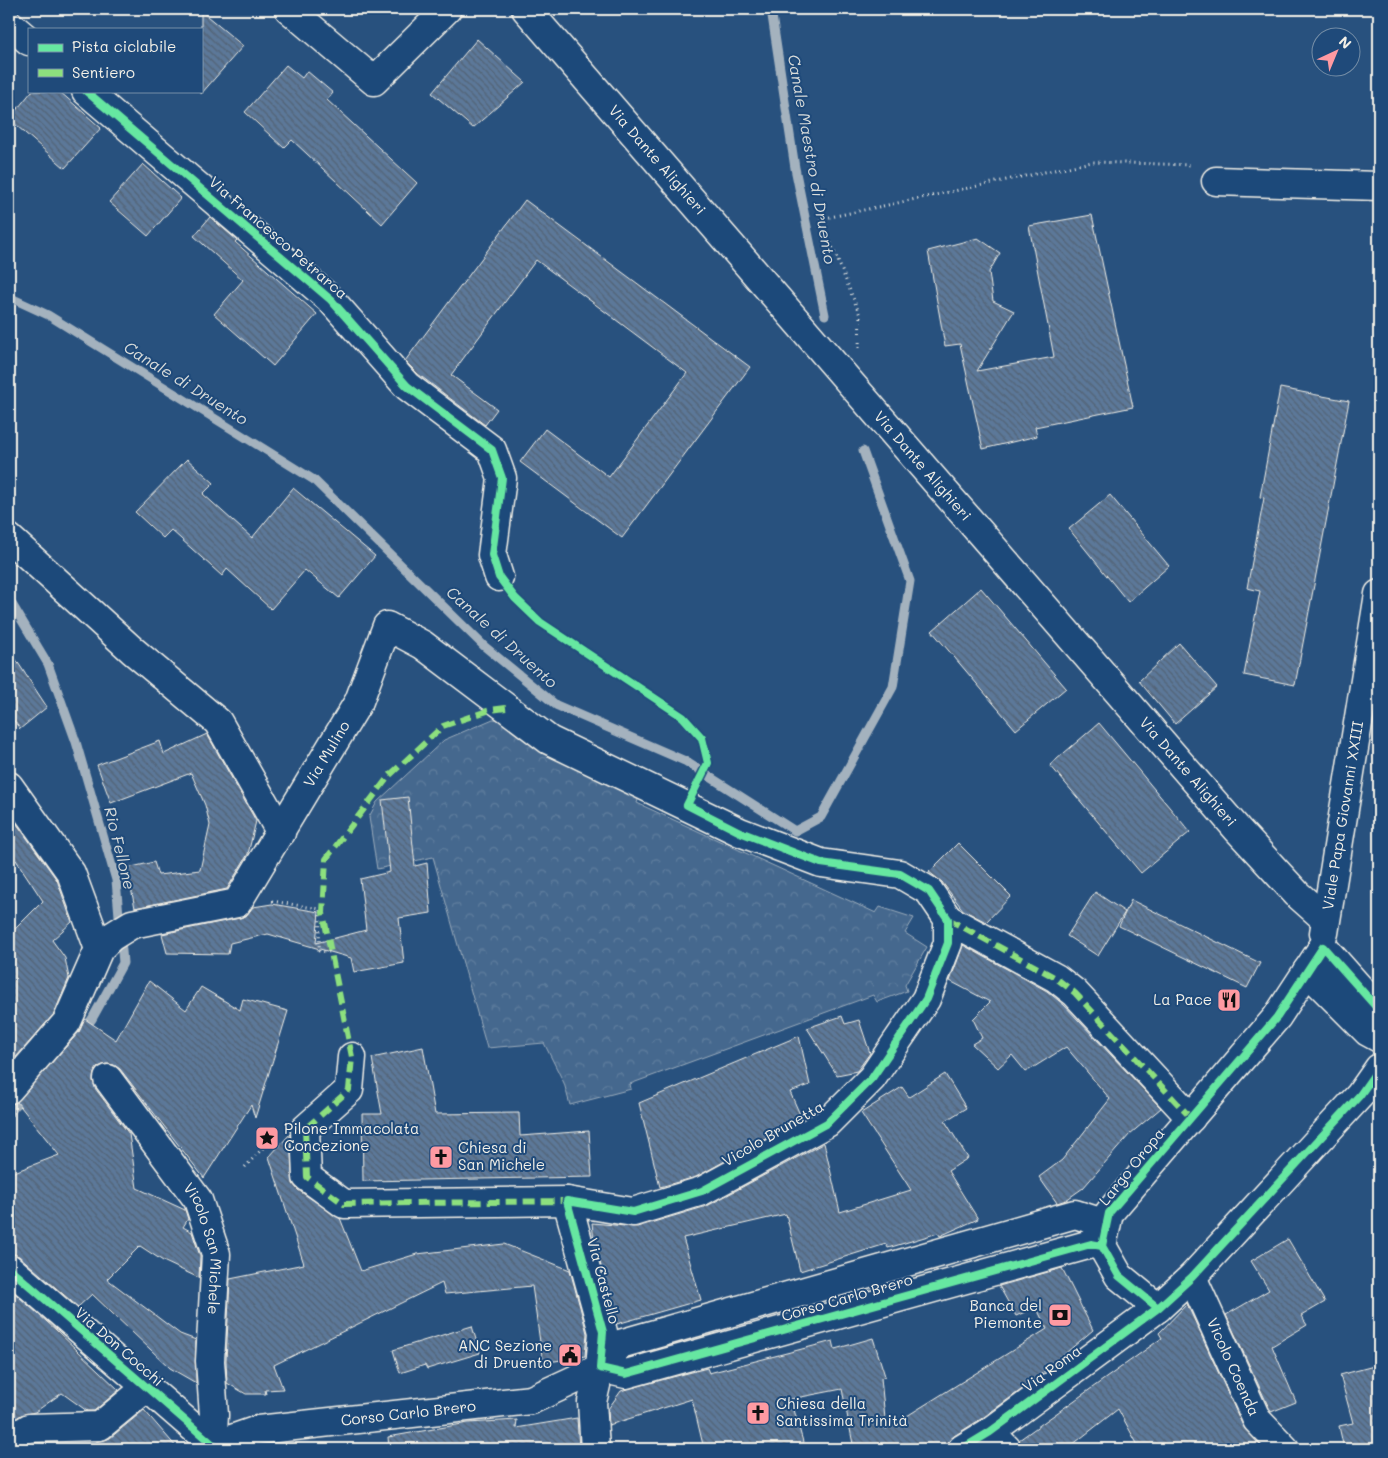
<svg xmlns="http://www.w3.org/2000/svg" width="1388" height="1458" font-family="Mali,sans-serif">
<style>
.forest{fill:url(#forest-crowns);stroke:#9cacbb}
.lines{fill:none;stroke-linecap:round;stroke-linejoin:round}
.stream{stroke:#a4b2be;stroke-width:9}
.building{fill:url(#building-back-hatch);stroke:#f4f1e8}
.minor-casing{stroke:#f4f1e8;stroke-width:31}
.path{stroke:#f4f1e8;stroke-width:3;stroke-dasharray:1 4;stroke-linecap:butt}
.minor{stroke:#1f4a7a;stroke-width:28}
.quiet{stroke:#8de07e;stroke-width:6;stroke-dasharray:12 6;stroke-linecap:butt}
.cycleway-casing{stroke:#1f4a7a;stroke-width:11}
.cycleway{stroke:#66e7a1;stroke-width:8}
.labels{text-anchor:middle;stroke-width:4;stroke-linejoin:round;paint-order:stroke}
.street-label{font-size:15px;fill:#f4f1e8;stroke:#1f4a7a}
.poi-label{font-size:15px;fill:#f4f1e8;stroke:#1f4a7a;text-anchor:end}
.water-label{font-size:16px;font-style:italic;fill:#d9dcda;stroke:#1f4a7a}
</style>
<defs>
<pattern id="forest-crowns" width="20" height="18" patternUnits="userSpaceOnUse" patternTransform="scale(1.25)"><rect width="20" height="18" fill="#45688e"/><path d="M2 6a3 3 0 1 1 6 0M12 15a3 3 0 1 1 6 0" fill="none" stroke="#607e9e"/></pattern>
<pattern id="building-back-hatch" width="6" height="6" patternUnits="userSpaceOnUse" patternTransform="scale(1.25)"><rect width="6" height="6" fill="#5b7899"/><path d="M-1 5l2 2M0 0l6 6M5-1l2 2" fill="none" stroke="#536274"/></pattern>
</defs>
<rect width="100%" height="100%" fill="#28517e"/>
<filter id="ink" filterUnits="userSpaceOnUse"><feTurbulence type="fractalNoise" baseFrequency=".02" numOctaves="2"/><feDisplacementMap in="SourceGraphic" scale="10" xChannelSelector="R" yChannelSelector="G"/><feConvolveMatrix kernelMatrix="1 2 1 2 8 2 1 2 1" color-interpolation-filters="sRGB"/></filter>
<g filter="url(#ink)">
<path class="forest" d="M 493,719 L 511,721 L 639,797 L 637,803 L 876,913 L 880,907 L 914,918 L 905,933 L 927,947 L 905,985 L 907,991 L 877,1002 L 873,995 L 630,1084 L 631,1089 L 570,1105 L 564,1083 L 544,1043 L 487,1048 L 433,857 L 377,869 L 369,817 L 377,802 L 444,740 Z"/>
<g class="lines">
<path class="stream" d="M 771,9 L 795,168 L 825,315
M 9,297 L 48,315 L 314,480 L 484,646 L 556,705 L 685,761 L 795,831 L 821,817 L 893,687 L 910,581 L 863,451
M 9,599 L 48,664 L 76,742 L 116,880 L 123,963 L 92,1019 L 83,1031
M 9,1113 L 26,1094"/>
</g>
<path class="building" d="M 201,11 L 243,46 L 201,94 Z
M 477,39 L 525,82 L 473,128 L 432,93 Z
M 286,65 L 302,78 L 307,71 L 333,93 L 327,100 L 417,183 L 382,224 L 292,140 L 284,148 L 245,112 Z
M 32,91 L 59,91 L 101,128 L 65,168 L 9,119 Z
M 143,164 L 181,198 L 148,236 L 109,202 Z
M 525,200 L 750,367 L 622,538 L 520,462 L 545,429 L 609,477 L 687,373 L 536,260 L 451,375 L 497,409 L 485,425 L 418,374 L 405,361 Z
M 1092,215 L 1133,407 L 1035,427 L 1037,436 L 983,449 L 960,344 L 945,346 L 928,251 L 978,238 L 1000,253 L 989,272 L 993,301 L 1014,311 L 977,371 L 1054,357 L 1029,226 Z
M 210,217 L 237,240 L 235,242 L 317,314 L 273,366 L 214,314 L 243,280 L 194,236 Z
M 1280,388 L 1349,401 L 1295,685 L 1244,675 L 1260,591 L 1247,588 L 1264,498 L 1260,497 Z
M 187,459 L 214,483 L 203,494 L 252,538 L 293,488 L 375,556 L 339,598 L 305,570 L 271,609 L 227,569 L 222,576 L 171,530 L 163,538 L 135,512 Z
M 1110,495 L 1169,566 L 1128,602 L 1069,529 Z
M 981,588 L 1066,688 L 1016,730 L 932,631 Z
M 1179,643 L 1217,687 L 1175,724 L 1139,681 Z
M 9,649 L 47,707 L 20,729 L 9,714 Z
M 1099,723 L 1190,832 L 1141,873 L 1050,765 Z
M 207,734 L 256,821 L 248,854 L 227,889 L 135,908 L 127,868 L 154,862 L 158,875 L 200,870 L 210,825 L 205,805 L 191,773 L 111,803 L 97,765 L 160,741 L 164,754 Z
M 408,797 L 415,866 L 427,863 L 431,913 L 399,918 L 404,963 L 354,972 L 351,958 L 268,934 L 230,943 L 228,954 L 167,953 L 162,934 L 240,918 L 246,916 L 253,907 L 272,904 L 319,912 L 316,943 L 366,930 L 360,879 L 390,872 L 382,800 Z
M 9,813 L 57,880 L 72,922 L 52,940 L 65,958 L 69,978 L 54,1014 L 9,1065 L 9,935 L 43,901 L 16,860 L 9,864 Z
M 958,843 L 1011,896 L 986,922 L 963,910 L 942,882 L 929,872 Z
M 1095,892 L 1125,912 L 1098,956 L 1067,936 Z
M 1131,900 L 1260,963 L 1247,988 L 1119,926 Z
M 963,945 L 1047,991 L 1064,1005 L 1161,1108 L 1130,1134 L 1083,1188 L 1066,1200 L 1057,1203 L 1039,1177 L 1062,1160 L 1110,1099 L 1066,1047 L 1026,1072 L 1012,1055 L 998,1068 L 972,1044 L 982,1038 L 973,1019 L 990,1002 L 950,981 Z
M 149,981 L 186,1010 L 201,987 L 240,1010 L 243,999 L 288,1011 L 255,1118 L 251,1105 L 204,1178 L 120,1069 L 114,1065 L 106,1064 L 98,1067 L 94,1073 L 93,1081 L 95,1088 L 129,1134 L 137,1188 L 185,1210 L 188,1219 L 183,1227 L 192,1232 L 200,1256 L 199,1278 L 163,1261 L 140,1246 L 107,1279 L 180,1334 L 196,1340 L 196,1383 L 170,1368 L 92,1294 L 78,1307 L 19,1256 L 9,1253 L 9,1174 L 59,1155 L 17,1102 L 79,1032 L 85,1019 L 116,1040 Z
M 842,1016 L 845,1024 L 859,1020 L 870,1053 L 857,1071 L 837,1075 L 807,1028 Z
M 799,1036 L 810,1085 L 790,1092 L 802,1119 L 696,1177 L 660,1187 L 639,1103 Z
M 423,1047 L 435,1114 L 519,1113 L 520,1136 L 589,1131 L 592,1177 L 363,1181 L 362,1114 L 382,1114 L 372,1058 Z
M 945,1074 L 966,1108 L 945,1121 L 968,1158 L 948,1171 L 978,1219 L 940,1236 L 938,1233 L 888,1248 L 886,1244 L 800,1271 L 786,1214 L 683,1238 L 701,1300 L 617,1324 L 594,1241 L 592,1223 L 637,1227 L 707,1206 L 824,1143 L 840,1212 L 911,1190 L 861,1113 L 902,1087 L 909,1097 Z
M 290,1134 L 293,1184 L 298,1190 L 340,1218 L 361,1271 L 417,1254 L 504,1244 L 570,1270 L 587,1333 L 585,1356 L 543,1363 L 532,1286 L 445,1294 L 442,1283 L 274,1365 L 283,1389 L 265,1390 L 266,1394 L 246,1394 L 227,1383 L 226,1361 L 230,1279 L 304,1264 L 269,1157 Z
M 1288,1239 L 1325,1302 L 1301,1316 L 1307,1325 L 1272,1346 L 1296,1402 L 1271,1412 L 1226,1315 L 1269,1290 L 1251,1261 Z
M 1062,1268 L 1093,1330 L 1028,1385 L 981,1419 L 954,1436 L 948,1442 L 946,1449 L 854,1449 L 842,1389 L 791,1399 L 805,1449 L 704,1449 L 692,1399 L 609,1425 L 608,1409 L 621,1391 L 627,1389 L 707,1368 L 709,1373 L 833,1341 L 835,1349 L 873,1338 L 885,1376 L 881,1378 L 886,1429 L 1047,1329 L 1036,1307 L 1016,1316 L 999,1286 Z
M 9,1288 L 56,1330 L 119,1390 L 94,1411 L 87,1411 L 62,1393 L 35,1412 L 21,1415 L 9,1423 Z
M 1187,1304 L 1243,1426 L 1264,1449 L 1140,1449 L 1118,1409 L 1067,1449 L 1022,1449 L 1019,1440 L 1162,1338 L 1159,1333 Z
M 472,1326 L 480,1353 L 427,1369 L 425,1365 L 400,1373 L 393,1350 Z
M 1374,1366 L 1379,1389 L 1379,1449 L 1344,1449 L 1339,1426 L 1353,1423 L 1340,1375 Z
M 144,1410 L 178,1449 L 86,1449 L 96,1442 L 110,1438 Z
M 577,1418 L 579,1449 L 496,1447 L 496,1449 L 389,1449 L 388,1437 L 468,1423 L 517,1420 L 516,1428 Z"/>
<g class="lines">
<g class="minor-casing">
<g id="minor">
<path d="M 289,9 L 374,81 L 447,9"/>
<path id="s1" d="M 526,9 L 1238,830 L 1297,894 L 1324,918"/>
<path d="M 9,24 L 29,41"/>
<path d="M 86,91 L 331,300 L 407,386 L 492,450 L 502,478 L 492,555 L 499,577"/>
<path d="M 1216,181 L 1379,186"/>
<path d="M 9,538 L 132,650 L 218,722 L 281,833"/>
<path d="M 9,786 L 71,873 L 99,949"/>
<path d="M 948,919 L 1056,978 L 1075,993 L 1191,1118"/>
<path id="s2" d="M 1324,933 L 1379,594"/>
<path d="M 1323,947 L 1379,1010"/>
<path d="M 1307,971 L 1368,1032 L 1379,1038"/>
<path id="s3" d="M 108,1079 L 198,1200 L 216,1254 L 210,1361 L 214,1415 L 212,1449"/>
<path id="s4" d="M 9,1089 L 67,1022 L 99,949 L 111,937 L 132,924 L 237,903 L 359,701 L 387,626 L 423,645 L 549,740 L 740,832 L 821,863 L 900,874 L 929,891 L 948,919 L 948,943 L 926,999 L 872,1078 L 827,1123 L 702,1191 L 633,1212 L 567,1201 L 344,1204 L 307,1177 L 305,1129 L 349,1090 L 352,1057"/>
<path d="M 567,1201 L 603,1332 L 600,1368 L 592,1402 L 595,1449"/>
<path d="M 9,1268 L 218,1449"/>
<path id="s5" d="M 1192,1277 L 1257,1420 L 1285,1449"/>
<path d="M 1158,1308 L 1119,1276 L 1102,1246 L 1109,1213 L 1277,1017 L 1323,947"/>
<path d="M 600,1368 L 626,1374 L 1091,1244 L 1102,1246"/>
<path d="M 990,1432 L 1007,1449"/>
<path d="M 9,1441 L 29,1428 L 100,1426 L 146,1388"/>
<path id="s6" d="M 212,1446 L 258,1430 L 531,1400 L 600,1368 L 620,1344 L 1075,1214 L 1106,1224"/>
<path d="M 962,1449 L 990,1432 L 1158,1308 L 1192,1277 L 1360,1095 L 1379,1068"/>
</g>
</g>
<path class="path" d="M 859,348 L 860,315 L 821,219 L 1092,162 L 1193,165
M 272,901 L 320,909 L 319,951 L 330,952
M 245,1167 L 275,1135"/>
<use href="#minor" class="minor"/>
<path class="quiet" d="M 506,708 L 490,710 L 443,726 L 389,776 L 326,859 L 323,913 L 352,1057 L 349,1090 L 305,1129 L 307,1177 L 344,1204 L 567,1201
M 948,919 L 1056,978 L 1075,993 L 1191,1118"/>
<g class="cycleway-casing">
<path id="cycleway" d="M 86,91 L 331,300 L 407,386 L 492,450 L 502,478 L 492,555 L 499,577 L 515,598 L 540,622 L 683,717 L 702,738 L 708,763 L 687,805 L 740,832 L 821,863 L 900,874 L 929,891 L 948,919 L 948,943 L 926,999 L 872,1078 L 827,1123 L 702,1191 L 633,1212 L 567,1201 L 603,1332 L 600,1368 L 626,1374 L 1091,1244 L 1102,1246
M 9,1268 L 218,1449
M 1158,1308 L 1119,1276 L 1102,1246 L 1109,1213 L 1277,1017 L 1323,947 L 1379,1010
M 962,1449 L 990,1432 L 1158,1308 L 1192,1277 L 1360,1095 L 1379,1068"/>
</g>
<use href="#cycleway" class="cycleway"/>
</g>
</g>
<defs>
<g id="restaurant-square" transform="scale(1.25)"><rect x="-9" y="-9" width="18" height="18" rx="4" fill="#ff9aa2" stroke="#1f4a7a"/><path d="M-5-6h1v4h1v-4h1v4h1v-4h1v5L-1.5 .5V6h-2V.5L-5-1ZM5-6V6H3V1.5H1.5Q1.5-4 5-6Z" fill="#111"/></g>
<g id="sight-square" transform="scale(1.25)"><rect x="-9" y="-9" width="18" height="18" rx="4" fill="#ff9aa2" stroke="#1f4a7a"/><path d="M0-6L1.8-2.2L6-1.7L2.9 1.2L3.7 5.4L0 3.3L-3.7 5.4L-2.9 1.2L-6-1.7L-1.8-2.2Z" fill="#111"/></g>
<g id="church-square" transform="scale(1.25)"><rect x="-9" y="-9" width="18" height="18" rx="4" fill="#ff9aa2" stroke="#1f4a7a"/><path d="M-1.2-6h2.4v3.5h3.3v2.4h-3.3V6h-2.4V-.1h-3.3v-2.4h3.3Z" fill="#111"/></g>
<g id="bank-square" transform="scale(1.25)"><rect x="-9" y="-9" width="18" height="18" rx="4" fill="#ff9aa2" stroke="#1f4a7a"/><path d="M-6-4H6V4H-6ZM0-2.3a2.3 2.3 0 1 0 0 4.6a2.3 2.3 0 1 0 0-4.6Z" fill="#111"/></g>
<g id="civic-square" transform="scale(1.25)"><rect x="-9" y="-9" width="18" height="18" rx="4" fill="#ff9aa2" stroke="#1f4a7a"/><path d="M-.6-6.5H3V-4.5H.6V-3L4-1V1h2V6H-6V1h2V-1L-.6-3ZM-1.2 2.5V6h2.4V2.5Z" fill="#111"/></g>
</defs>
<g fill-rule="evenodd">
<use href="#restaurant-square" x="1229" y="1000"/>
<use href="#sight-square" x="267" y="1138"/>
<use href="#church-square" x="441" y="1157"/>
<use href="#bank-square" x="1060" y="1315"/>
<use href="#civic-square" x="570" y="1355"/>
<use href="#church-square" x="758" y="1413"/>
</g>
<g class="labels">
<g class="street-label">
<text dy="5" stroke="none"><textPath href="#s1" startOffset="200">Via Dante Alighieri</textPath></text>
<text transform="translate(278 238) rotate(41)" y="5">Via Francesco Petrarca</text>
<text dy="5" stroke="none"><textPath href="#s1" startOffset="605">Via Dante Alighieri</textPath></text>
<text dy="5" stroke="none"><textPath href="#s4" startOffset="491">Via Mulino</textPath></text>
<text dy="5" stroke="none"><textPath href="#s1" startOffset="1010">Via Dante Alighieri</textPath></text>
<text dy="5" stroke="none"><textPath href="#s2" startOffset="119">Viale Papa Giovanni XXIII</textPath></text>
<text transform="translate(773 1134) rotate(-30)" y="5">Vicolo Brunetta</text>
<text transform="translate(1132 1167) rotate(-51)" y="5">Largo Oropa</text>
<text dy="5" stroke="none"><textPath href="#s3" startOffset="200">Vicolo San Michele</textPath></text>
<text transform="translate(603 1281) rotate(75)" y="5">Via Castello</text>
<text transform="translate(847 1298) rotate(-16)" y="5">Corso Carlo Brero</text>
<text transform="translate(119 1347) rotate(41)" y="5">Via Don Cocchi</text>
<text dy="5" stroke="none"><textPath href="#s5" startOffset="99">Vicolo Coenda</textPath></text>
<text transform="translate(1052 1369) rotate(-36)" y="5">Via Roma</text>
<text dy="5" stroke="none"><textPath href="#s6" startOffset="200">Corso Carlo Brero</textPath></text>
</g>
<g class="poi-label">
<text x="1212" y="1005">La Pace</text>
<text x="284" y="1134" text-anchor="start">Pilone Immacolata<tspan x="284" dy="17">Concezione</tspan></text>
<text x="458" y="1153" text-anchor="start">Chiesa di<tspan x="458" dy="17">San Michele</tspan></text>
<text x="1042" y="1311">Banca del<tspan x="1042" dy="17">Piemonte</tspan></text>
<text x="552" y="1351">ANC Sezione<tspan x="552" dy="17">di Druento</tspan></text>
<text x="776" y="1409" text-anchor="start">Chiesa della<tspan x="776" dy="17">Santissima Trinità</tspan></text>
</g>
<g class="water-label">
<text transform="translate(812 159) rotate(80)" y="6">Canale Maestro di Druento</text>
<text transform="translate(186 383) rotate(32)" y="6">Canale di Druento</text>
<text transform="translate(502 637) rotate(42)" y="6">Canale di Druento</text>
<text transform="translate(120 848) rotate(76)" y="6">Rio Fellone</text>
</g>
</g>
<rect width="1388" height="1458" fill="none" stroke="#1f4a7a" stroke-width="30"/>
<rect x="15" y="15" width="1358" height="1428" fill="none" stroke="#f4f1e8" stroke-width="2" filter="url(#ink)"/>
<rect x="28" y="28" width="175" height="65" fill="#1f4a7a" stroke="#748da6"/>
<rect x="38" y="44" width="25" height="8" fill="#66e7a1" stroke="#748da6"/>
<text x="72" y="52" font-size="15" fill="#f4f1e8">Pista ciclabile</text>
<rect x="38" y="69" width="25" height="8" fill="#8de07e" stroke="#748da6"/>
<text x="72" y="78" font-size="15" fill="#f4f1e8">Sentiero</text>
<g transform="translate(1336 52) rotate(44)"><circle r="24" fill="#1f4a7a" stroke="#748da6"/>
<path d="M0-4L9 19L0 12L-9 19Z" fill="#ff9aa2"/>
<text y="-8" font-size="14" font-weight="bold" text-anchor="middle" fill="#f4f1e8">N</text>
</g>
</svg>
